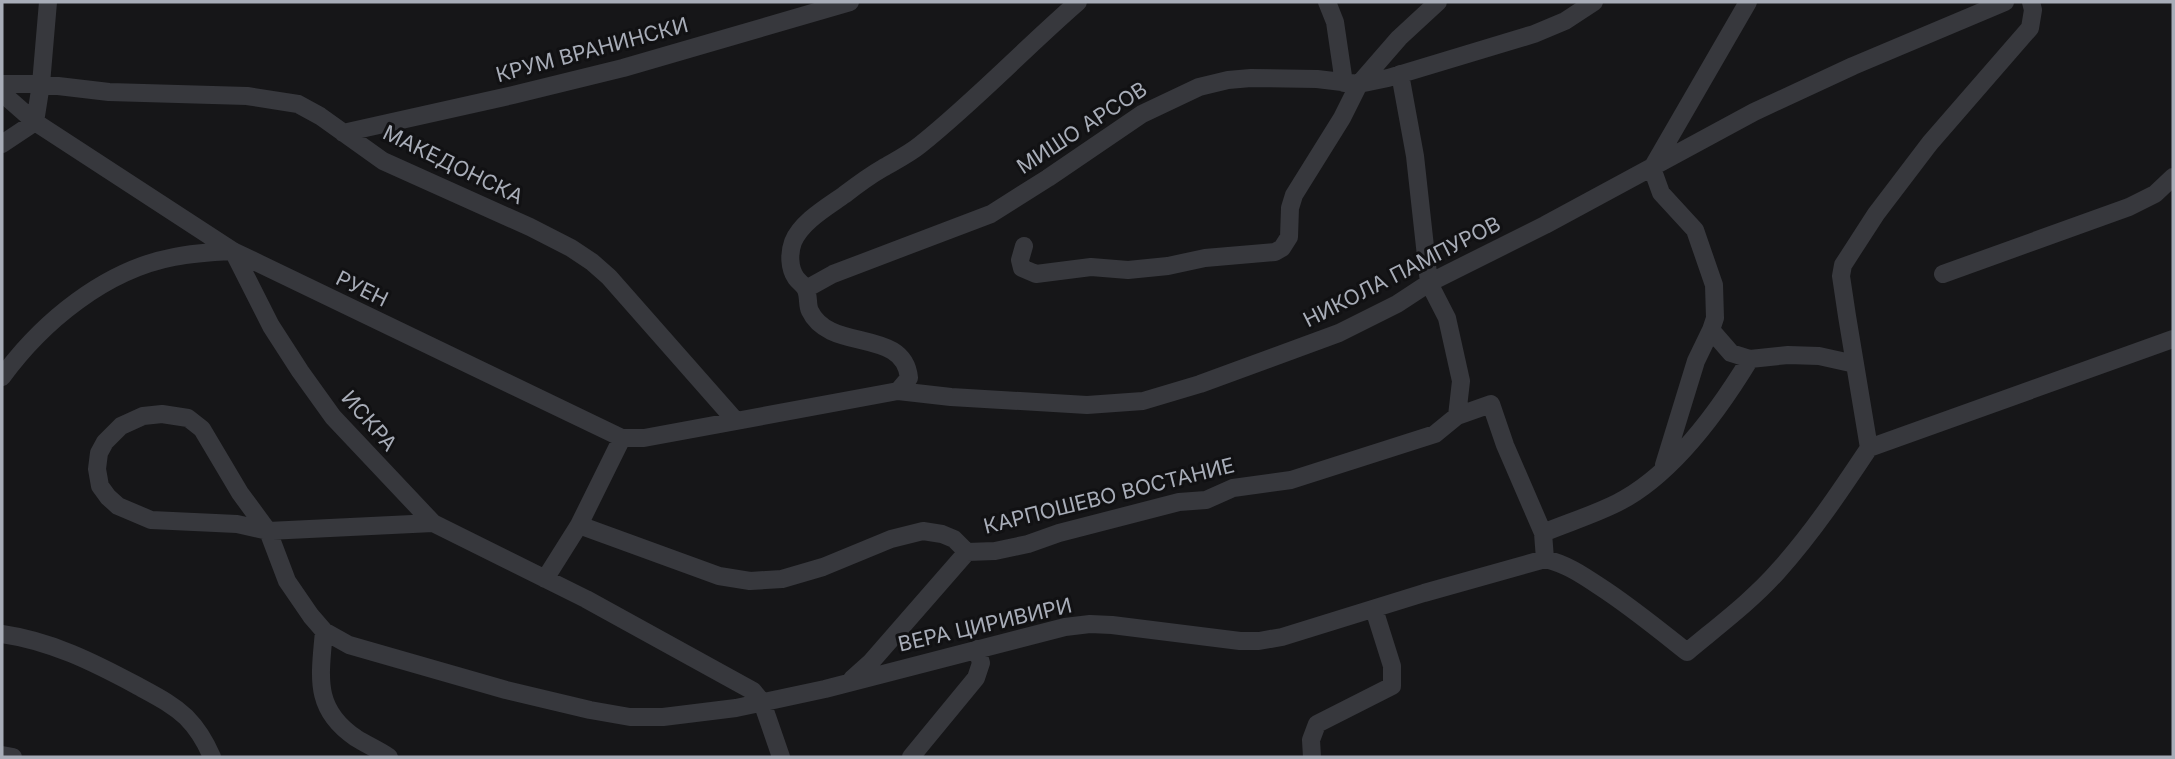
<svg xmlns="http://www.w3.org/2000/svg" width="2175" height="759" font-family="Inter,sans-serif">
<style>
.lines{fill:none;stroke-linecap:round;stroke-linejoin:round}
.street{stroke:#37383d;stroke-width:18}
.labels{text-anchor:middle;stroke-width:6;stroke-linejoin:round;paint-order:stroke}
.street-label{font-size:21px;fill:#a8adb8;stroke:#111113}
</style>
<rect width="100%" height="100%" fill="#161618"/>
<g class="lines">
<path class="street" d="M 1327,2 L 1335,22 L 1344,83
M 1748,2 L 1652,168 L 1661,193 L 1695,230 L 1714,285 L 1715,318 L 1711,330 L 1731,353 L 1750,359 L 1788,355 L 1819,356 L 1855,364
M 1400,74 L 1415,156 L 1429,283 L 1447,318 L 1461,381 L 1457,416
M 2,84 L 41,84 L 109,92 L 247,96 L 298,104 L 320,116 L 383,161 L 530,227 L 571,248 L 592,262 L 609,277 L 735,420
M 2,93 L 35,122 L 233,251 L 622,438 L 644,438 L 898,391 L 951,397 L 1087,405 L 1143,401 L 1200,384 L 1339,333 L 1397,304 L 1429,283 L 1545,225 L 1754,112 L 1853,66 L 2005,2
M 343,133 L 513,95 L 623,68 L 850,2
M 2,144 L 35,122 L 41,84 L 48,2
M 1024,246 L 1020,260 L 1022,268 L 1036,274 L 1091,267 L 1128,270 L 1168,266 L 1205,258 L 1275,252 L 1282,248 L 1289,237 L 1290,208 L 1294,195 L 1342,118 L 1359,84 L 1399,38 L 1438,2
M 1943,274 L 2129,207 L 2155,194 L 2173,177
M 806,289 L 833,274 L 991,214 L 1048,178 L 1142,114 L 1199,87 L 1228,80 L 1251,78 L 1317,79 L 1359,84 L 1388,78 L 1534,34 L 1565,21 L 1594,2
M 2,377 C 42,322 105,270 174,257 C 193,253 213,252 233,251 L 271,326 L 300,371 L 333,417 L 433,523 L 586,599 L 753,691 L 762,702 L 781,757
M 898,391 L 909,378 C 904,327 830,353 810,311 C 807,305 809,297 806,290 C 804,285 799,282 796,278 C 789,268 789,253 793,242 C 801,222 827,207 844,195 C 857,185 869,176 883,168 C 895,161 909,154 920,145 C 975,101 1024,49 1078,2
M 1869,448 L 1847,316 L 1841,276 L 1843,265 L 1876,214 L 1930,143 L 2030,28 L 2033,10 L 2031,2
M 1869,448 L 2173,339
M 1664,465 L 1696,361 L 1711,330
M 433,523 L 268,531 L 237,524 L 151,520 L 118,506 L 108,497 L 100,486 L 97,469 L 99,453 L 105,442 L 121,426 L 143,416 L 162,414 L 188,418 L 202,429 L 240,493 L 268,531 L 287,581 L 311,616 L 324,631 L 349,645 L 506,690 L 590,710 L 630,717 L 663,717 L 736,708 L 825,689 L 1065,627 L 1090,624 L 1112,625 L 1240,641 L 1259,641 L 1282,637 L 1424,593 L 1545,559 C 1566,564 1581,574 1599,586 C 1630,606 1658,629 1687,652 C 1718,626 1753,600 1779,570 C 1813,532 1841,490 1869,448
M 579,525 L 719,576 L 750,581 L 782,579 L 823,567 L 891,539 L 923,531 L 942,534 L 954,539 L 967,552 L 995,551 L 1028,544 L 1059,533 L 1179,502 L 1206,500 L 1233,488 L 1291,480 L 1435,434 L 1457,416 L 1491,404 L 1505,445 L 1543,533 L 1545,559
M 1543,533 C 1567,523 1593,515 1617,503 C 1673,475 1719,410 1750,359
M 545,579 L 579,525 L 622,438
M 324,631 C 320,677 313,709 356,738 C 367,745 379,750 389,757
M 2,634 C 51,641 93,662 136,685 C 154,695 171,703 186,717 C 197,728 206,743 212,757
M 852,679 L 871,662 L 967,552
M 2,755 L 13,757
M 911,757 L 976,678 L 981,663 L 977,649
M 1312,757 L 1311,740 L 1317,724 L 1392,686 L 1392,666 L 1374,609"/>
</g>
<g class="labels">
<g class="street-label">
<text transform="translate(592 50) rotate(-15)" y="7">КРУМ ВРАНИНСКИ</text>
<text transform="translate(1082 128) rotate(-33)" y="7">МИШО АРСОВ</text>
<text transform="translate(453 165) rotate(26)" y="7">МАКЕДОНСКА</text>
<text transform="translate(1402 272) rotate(-27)" y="7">НИКОЛА ПАМПУРОВ</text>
<text transform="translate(362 289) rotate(26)" y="7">РУЕН</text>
<text transform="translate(369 421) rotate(49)" y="7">ИСКРА</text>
<text transform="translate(1109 496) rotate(-14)" y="7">КАРПОШЕВО ВОСТАНИЕ</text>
<text transform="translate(985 625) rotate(-13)" y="7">ВЕРА ЦИРИВИРИ</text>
</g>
</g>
<rect width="2175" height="759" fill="none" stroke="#a8adb8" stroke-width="7"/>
</svg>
